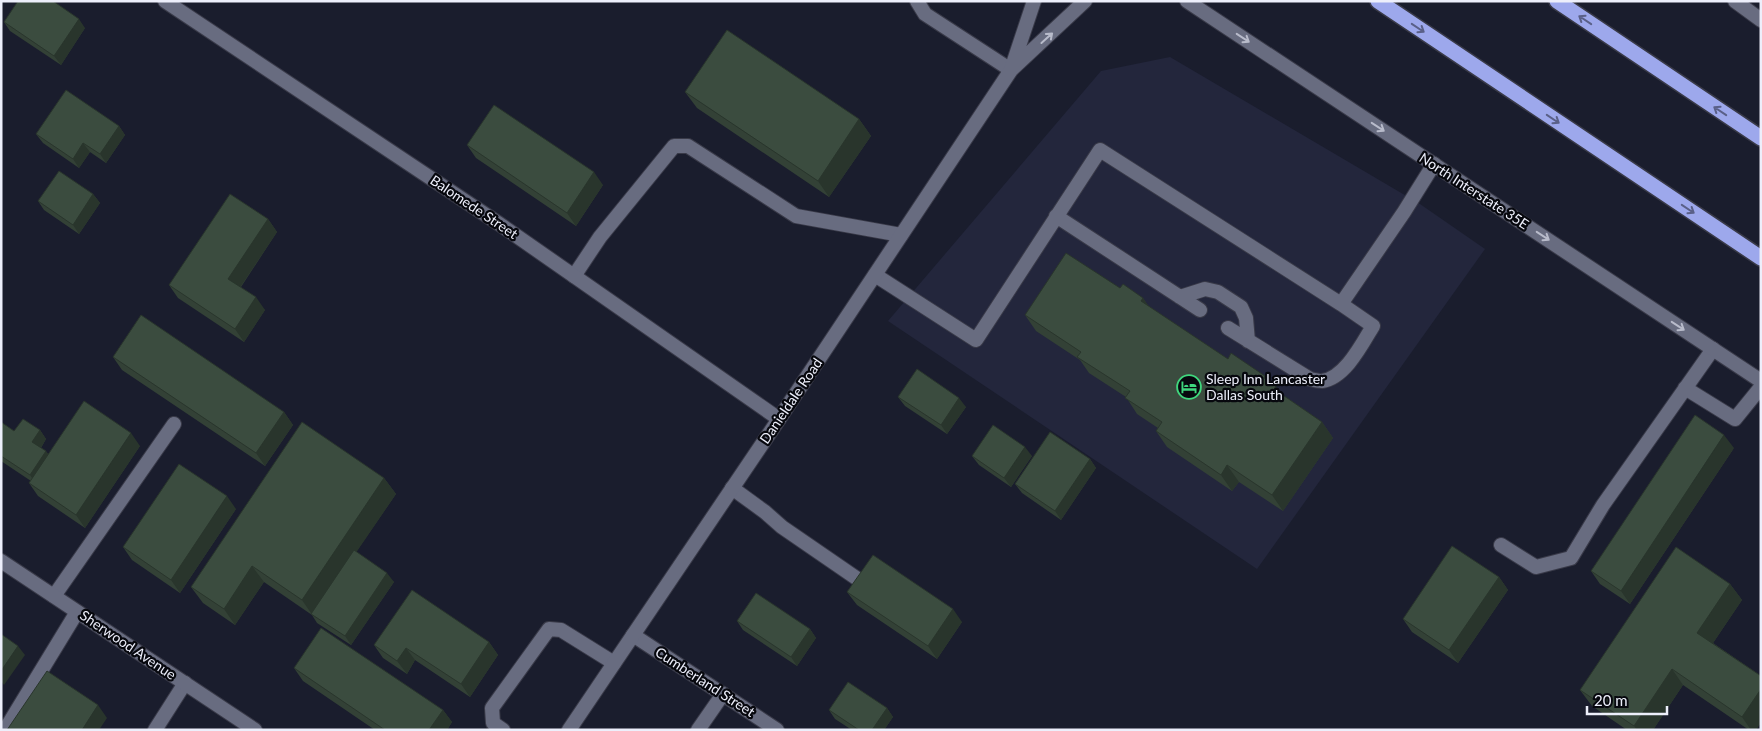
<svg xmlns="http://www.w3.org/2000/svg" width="1762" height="731" font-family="Lato,sans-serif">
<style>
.built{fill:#23263c}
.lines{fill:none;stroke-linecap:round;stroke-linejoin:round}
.service-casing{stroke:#393a48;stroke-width:16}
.minor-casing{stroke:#393a48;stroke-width:16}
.tertiary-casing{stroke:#393a48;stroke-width:16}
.secondary-casing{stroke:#393a48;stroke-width:16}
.motorway-casing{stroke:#393a48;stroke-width:18}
.service{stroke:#686c80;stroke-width:14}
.minor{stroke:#686c80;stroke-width:14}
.tertiary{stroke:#686c80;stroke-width:14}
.secondary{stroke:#686c80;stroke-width:14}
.motorway{stroke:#9da8ec;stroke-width:15}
.wall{fill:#334136}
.shaded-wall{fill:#29352c}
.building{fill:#3b4c3f;stroke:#29352c}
.oneway{stroke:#5a6088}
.oneway2{stroke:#b8bbca}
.labels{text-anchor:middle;stroke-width:4.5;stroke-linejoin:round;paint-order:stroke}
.street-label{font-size:14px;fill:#edeffb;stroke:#07080e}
.poi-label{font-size:14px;fill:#edeffb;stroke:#07080e;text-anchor:start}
</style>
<rect width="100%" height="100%" fill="#1a1d2d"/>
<path class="built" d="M 1170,57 L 1420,204 L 1485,249 L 1257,569 L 888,321 L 1101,71 Z"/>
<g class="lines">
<g class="service-casing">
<path id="service" d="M 917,1 L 925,14 L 1011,70
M 1056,216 L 1200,310
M 875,275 L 976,340 L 1100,150 L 1341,304 L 1404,212 L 1434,164
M 574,276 L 600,237 L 674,146 L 688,146 L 796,216 L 901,235
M 1180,297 L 1205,289 L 1218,292 L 1241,307 L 1246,318 L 1248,341
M 1228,328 L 1310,379 C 1314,380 1319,381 1322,381 C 1345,378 1362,344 1373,326 L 1341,304
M 1685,388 L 1735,419 L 1761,387
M 732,488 L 765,512 L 782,527 L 862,582
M 1501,545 L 1536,567 L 1571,558 L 1603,505 L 1713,349
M 54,596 L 174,424
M 5,730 L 77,612
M 155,730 L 185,683
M 503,730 L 493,723 L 492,708 L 549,629 L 561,630 L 614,663
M 698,730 L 723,694"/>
</g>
<g class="minor-casing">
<path id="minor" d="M 165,1 L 498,223 L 779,419
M 1,561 L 255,730
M 633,635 L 777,730"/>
</g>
<g class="tertiary-casing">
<path id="tertiary" d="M 1011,70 L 1034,1
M 569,730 L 779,419 L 1011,70 L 1085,1"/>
</g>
<g class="secondary-casing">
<path id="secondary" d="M 1187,1 L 1761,381
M 1735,1 L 1761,20"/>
</g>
<g class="motorway-casing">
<path id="motorway" d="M 1378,1 L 1761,258
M 1557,1 L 1761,138"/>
</g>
<use href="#service" class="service"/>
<use href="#minor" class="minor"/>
<use href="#tertiary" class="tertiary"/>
<use href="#secondary" class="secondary"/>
<use href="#motorway" class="motorway"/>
</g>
<path class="wall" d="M 4,22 L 85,28 L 61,65 L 10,31 Z
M 685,92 L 859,119 L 871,136 L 829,197 L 697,108 Z
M 119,126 L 125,135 L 106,163 L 90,152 L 79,168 L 43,143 L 36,134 Z
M 467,145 L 603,185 L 576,226 L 476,158 Z
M 93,194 L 100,203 L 79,234 L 44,210 L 38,201 Z
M 268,219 L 277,232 L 241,287 L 265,310 L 244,342 L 178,298 L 169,285 Z
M 1120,288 L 1143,298 L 1149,307 L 1228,359 L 1269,381 L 1283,395 L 1322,422 L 1333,438 L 1283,511 L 1239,482 L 1232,491 L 1167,447 L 1156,431 L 1158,428 L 1137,414 L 1126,397 L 1089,373 L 1080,360 L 1036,331 L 1025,315 Z
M 113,357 L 284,412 L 293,425 L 265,466 L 122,370 Z
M 898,397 L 966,407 L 947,434 L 905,406 Z
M 1,422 L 14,431 L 40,430 L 46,439 L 41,448 L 48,454 L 140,446 L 85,528 L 38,496 L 29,483 L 31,481 L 1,461 Z
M 1734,448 L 1630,604 L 1600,584 L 1591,571 Z
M 972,456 L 1032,456 L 1011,487 L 979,465 Z
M 1090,459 L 1096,468 L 1061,520 L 1022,493 L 1015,484 Z
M 384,478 L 396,494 L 356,552 L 394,582 L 351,645 L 317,623 L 312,615 L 264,582 L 235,625 L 203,603 L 191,587 Z
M 236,509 L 180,593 L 132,560 L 123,547 Z
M 1499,577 L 1508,590 L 1458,663 L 1412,632 L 1403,619 Z
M 1730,584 L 1742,600 L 1713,643 L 1761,676 L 1761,722 L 1756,730 L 1749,730 L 1683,685 L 1653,730 L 1627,730 L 1592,706 L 1580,690 Z
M 847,592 L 962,622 L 937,659 L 857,605 Z
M 737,621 L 810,629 L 816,638 L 797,666 L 743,630 Z
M 489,642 L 498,655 L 470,697 L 415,660 L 407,674 L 383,658 L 374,645 Z
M 294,668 L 443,710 L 452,722 L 447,730 L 375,730 L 303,681 Z
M 887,708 L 893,717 L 884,730 L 852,730 L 835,719 L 829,710 Z"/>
<path class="shaded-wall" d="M 79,19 L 85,28 L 61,65 L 54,56 Z
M 859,119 L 871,136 L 829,197 L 818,181 Z
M 119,126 L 125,135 L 106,163 L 100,154 Z
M 83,143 L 90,152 L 79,168 L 73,159 Z
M 594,172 L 603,185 L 576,226 L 567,213 Z
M 93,194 L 100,203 L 79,234 L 73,225 Z
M 268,219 L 277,232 L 237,292 L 228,279 Z
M 256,297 L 265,310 L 244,342 L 235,329 Z
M 1143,298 L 1154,314 L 1141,301 Z
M 1265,376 L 1274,389 L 1276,386 L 1287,402 L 1275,394 L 1264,378 Z
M 959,398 L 966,407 L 947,434 L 941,425 Z
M 284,412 L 293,425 L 265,466 L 256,453 Z
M 1322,422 L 1333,438 L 1283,511 L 1272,495 Z
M 40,430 L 46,439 L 39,451 L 32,442 Z
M 131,433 L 140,446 L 85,528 L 76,515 Z
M 1724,435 L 1734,448 L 1630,604 L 1621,591 Z
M 1025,447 L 1032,456 L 1011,487 L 1004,478 Z
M 46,451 L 53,460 L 36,484 L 30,475 Z
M 1090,459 L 1096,468 L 1061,520 L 1055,511 Z
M 1227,465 L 1239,482 L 1232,491 L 1221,475 Z
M 384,478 L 396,494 L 313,616 L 302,600 Z
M 227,496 L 236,509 L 180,593 L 171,580 Z
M 252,566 L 264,582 L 235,625 L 224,609 Z
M 387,573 L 394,582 L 351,645 L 345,636 Z
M 1499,577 L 1508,590 L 1458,663 L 1449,650 Z
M 1730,584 L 1742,600 L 1709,649 L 1697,633 Z
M 953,609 L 962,622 L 937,659 L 928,646 Z
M 810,629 L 816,638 L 797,666 L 791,657 Z
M 489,642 L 498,655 L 470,697 L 461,684 Z
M 18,646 L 25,655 L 4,685 L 1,681 L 1,671 Z
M 406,648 L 415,660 L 407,674 L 397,661 Z
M 1672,669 L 1683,685 L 1653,730 L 1637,730 L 1634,726 Z
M 1761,689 L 1761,722 L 1756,730 L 1751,730 L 1742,717 Z
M 98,705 L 107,718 L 99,730 L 82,730 Z
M 887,708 L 893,717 L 884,730 L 872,730 Z
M 443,710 L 452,722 L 447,730 L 429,730 Z"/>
<path class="building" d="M 18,1 L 53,1 L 79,19 L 54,56 L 4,22 Z
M 727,30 L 859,119 L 818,181 L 685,92 Z
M 66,90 L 119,126 L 100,154 L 83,143 L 73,159 L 36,134 Z
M 494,105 L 594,172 L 567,213 L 467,145 Z
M 59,171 L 93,194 L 73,225 L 38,201 Z
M 230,194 L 268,219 L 228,279 L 256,297 L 235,329 L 169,285 Z
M 1066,253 L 1120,288 L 1123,284 L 1143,298 L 1141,301 L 1228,359 L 1231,353 L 1265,376 L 1264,378 L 1276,386 L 1274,389 L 1322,422 L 1272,495 L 1227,465 L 1221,475 L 1156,431 L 1162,422 L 1125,398 L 1130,391 L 1077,357 L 1081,352 L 1025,315 Z
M 141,315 L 284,412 L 256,453 L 113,357 Z
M 917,369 L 959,398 L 941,425 L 898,397 Z
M 84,401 L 131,433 L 76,515 L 29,483 Z
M 1695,415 L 1724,435 L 1621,591 L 1591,571 Z
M 23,419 L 40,430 L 32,442 L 46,451 L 30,475 L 1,456 L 1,422 L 14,431 Z
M 302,422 L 384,478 L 302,600 L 252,566 L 224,609 L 191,587 Z
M 993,425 L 1025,447 L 1004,478 L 972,456 Z
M 1050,432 L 1090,459 L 1055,511 L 1015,484 Z
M 179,464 L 227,496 L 171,580 L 123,547 Z
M 1452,546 L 1499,577 L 1449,650 L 1403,619 Z
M 1676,547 L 1730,584 L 1697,633 L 1761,676 L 1761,689 L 1742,717 L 1672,669 L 1634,726 L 1580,690 Z
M 354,550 L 387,573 L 345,636 L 311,614 Z
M 873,555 L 953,609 L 928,646 L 847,592 Z
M 412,590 L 489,642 L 461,684 L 406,648 L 397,661 L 374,645 Z
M 756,593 L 810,629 L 791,657 L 737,621 Z
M 321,628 L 443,710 L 429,730 L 385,730 L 294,668 Z
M 1,634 L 18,646 L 1,671 Z
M 47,671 L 98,705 L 82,730 L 7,730 Z
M 848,682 L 887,708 L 872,730 L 859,730 L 829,710 Z"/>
<defs><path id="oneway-shaft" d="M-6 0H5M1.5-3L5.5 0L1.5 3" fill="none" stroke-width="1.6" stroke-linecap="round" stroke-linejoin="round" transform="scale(1.25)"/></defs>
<g class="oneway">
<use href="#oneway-shaft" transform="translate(1585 20) rotate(-146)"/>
<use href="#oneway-shaft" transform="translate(1418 28) rotate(34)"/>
<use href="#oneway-shaft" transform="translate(1720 111) rotate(-146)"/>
<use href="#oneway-shaft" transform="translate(1553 119) rotate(34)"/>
<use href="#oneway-shaft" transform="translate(1688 209) rotate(34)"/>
</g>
<g class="oneway2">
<use href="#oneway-shaft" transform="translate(1047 38) rotate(-42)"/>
<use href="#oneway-shaft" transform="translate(1243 38) rotate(33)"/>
<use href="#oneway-shaft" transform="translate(1378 127) rotate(33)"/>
<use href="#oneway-shaft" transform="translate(1543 236) rotate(33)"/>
<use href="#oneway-shaft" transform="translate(1678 326) rotate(33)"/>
</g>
<defs>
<g id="hotel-ring" transform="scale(1.25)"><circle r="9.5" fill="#07080e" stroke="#3fd77d" stroke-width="1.5"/><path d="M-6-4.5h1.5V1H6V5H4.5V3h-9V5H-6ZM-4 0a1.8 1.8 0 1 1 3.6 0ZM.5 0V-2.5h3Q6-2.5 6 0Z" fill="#3fd77d"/></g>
</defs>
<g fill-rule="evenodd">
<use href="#hotel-ring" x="1189" y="387"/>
</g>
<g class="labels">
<g class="street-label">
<text transform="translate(1474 191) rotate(33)" y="5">North Interstate 35E</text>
<text transform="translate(474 207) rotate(34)" y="5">Balomede Street</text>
<text transform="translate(791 401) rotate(-56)" y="5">Danieldale Road</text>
<text transform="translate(128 645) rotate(34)" y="5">Sherwood Avenue</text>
<text transform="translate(705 682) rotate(33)" y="5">Cumberland Street</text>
</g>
<g class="poi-label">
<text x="1206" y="384">Sleep Inn Lancaster<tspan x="1206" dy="16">Dallas South</tspan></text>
</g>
</g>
<rect width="1762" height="731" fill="none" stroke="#edeffb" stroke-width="5"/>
<path d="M1587 706v8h80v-8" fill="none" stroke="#edeffb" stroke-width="2.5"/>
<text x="1594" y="706" font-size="15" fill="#edeffb" stroke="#07080e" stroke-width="4" paint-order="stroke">20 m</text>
</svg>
